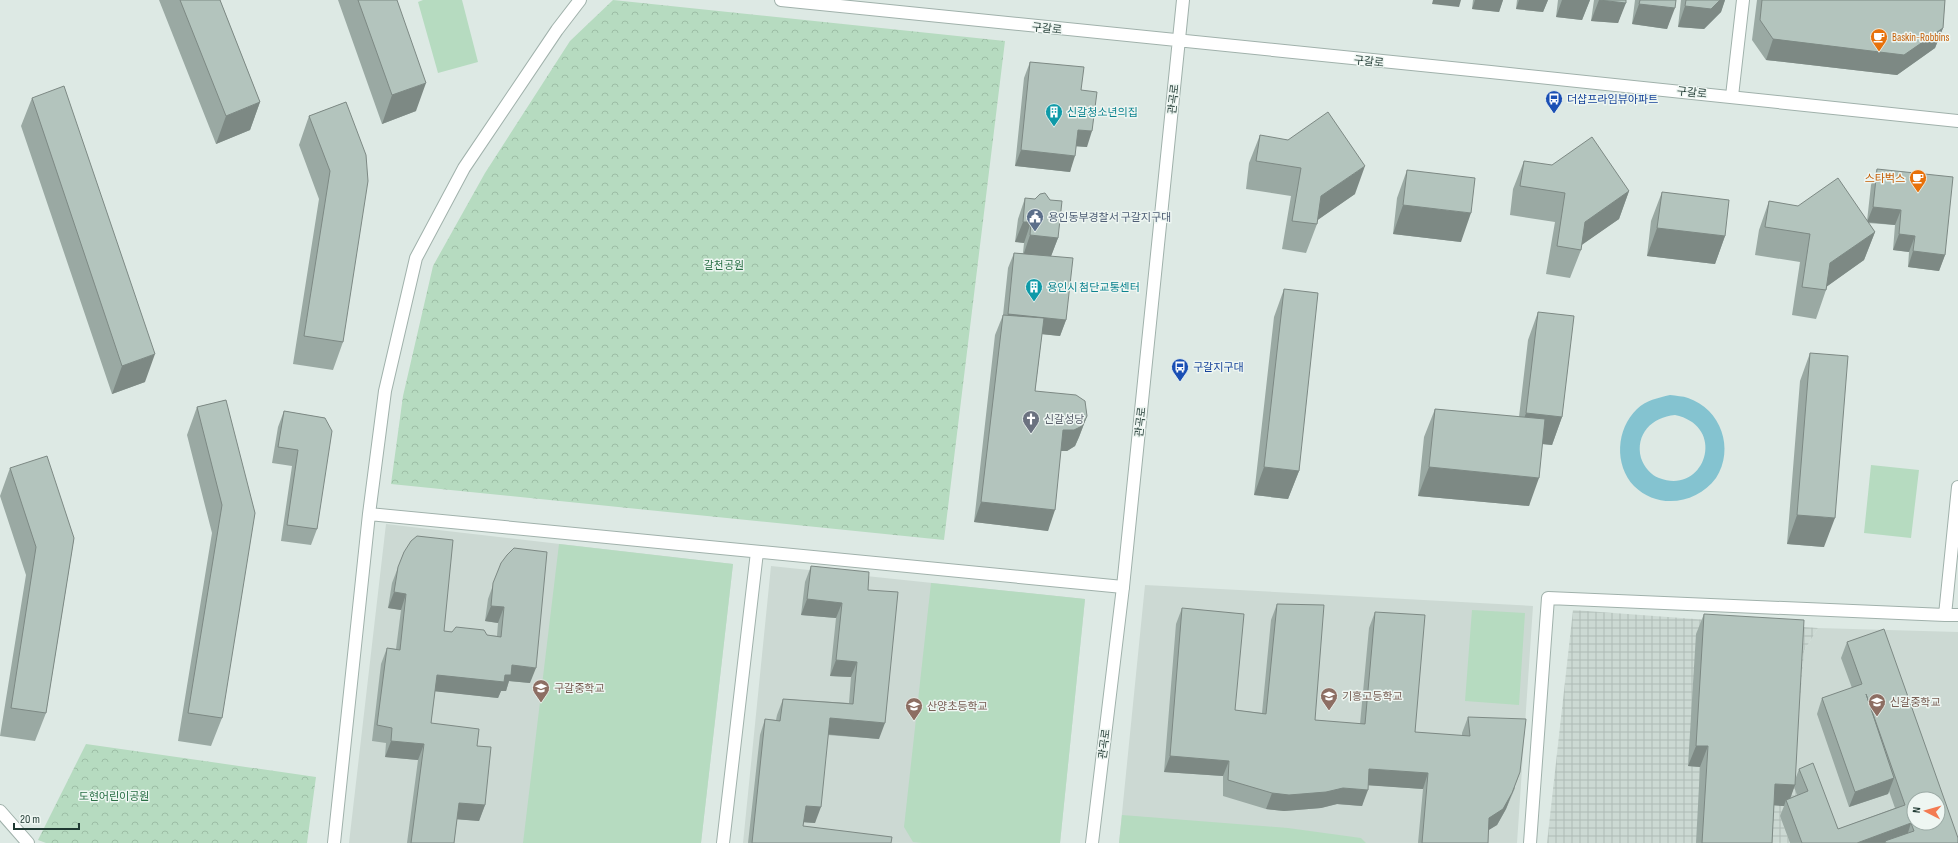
<svg xmlns="http://www.w3.org/2000/svg" width="1958" height="843" font-family="'Sofia Sans Condensed','Noto Sans KR',sans-serif">
<style>
.built{fill:#ccd9d3;fill-rule:evenodd}
.industrial{fill:url(#industrial-grid)}
.grass{fill:#b6dbc0}
.forest{fill:url(#forest-crowns)}
.water{fill:#84c3d0;fill-rule:evenodd}
.lines{fill:none;stroke-linecap:round;stroke-linejoin:round}
.minor-casing{stroke:#a0b1ab;stroke-width:14}
.tertiary-casing{stroke:#a0b1ab;stroke-width:14}
.minor{stroke:#fff;stroke-width:12}
.tertiary{stroke:#fff;stroke-width:12}
.wall{fill:#9aa9a3;fill-rule:evenodd}
.shaded-wall{fill:#7d8984}
.building{fill:#b3c4bd;stroke:#7d8984;fill-rule:evenodd}
.labels{text-anchor:middle;stroke-width:3;stroke-linejoin:round;paint-order:stroke}
.street-label{font-size:11px;fill:#1f3932;stroke:#eef6f2}
.food-label{font-size:11px;fill:#c56008;stroke:#eef6f2;text-anchor:start}
.transit-label{font-size:11px;fill:#164399;stroke:#eef6f2;text-anchor:start}
.culture-label{font-size:11px;fill:#0d838f;stroke:#eef6f2;text-anchor:start}
.service-label{font-size:11px;fill:#4e5e75;stroke:#eef6f2;text-anchor:start}
.park-label{font-size:11px;fill:#296f45;stroke:#eef6f2}
.worship-label{font-size:11px;fill:#5b616d;stroke:#eef6f2;text-anchor:start}
.education-label{font-size:11px;fill:#785e54;stroke:#eef6f2;text-anchor:start}
</style>
<defs>
<pattern id="industrial-grid" width="8" height="8" patternUnits="userSpaceOnUse"><rect width="8" height="8" fill="#ccd9d3"/><path d="M0 4h8M4 0v8" fill="none" stroke="#afbbb6"/></pattern>
<pattern id="forest-crowns" width="20" height="18" patternUnits="userSpaceOnUse"><rect width="20" height="18" fill="#b6dbc0"/><path d="M2 6a3 3 0 1 1 6 0M12 15a3 3 0 1 1 6 0" fill="none" stroke="#9cbda5"/></pattern>
</defs>
<rect width="100%" height="100%" fill="#dde9e4"/>
<path class="built" d="M 386,524 L 733,564 L 701,843 L 349,843 Z
M 771,566 L 1085,599 L 1060,843 L 743,843 Z
M 1145,585 L 1533,606 L 1517,843 L 1119,843 Z
M 1818,628 L 1958,632 L 1958,843 L 1787,843 L 1775,815 L 1787,784 L 1804,651 ZM 1914,799 L 1938,799 L 1938,823 L 1914,823 Z"/>
<path class="industrial" d="M 1573,610 L 1818,628 L 1804,651 L 1793,784 L 1802,807 L 1780,816 L 1790,843 L 1547,843 Z"/>
<path class="grass" d="M 423,0 L 462,0 L 478,62 L 438,73 L 418,2 Z
M 1871,465 L 1919,470 L 1911,538 L 1864,533 Z
M 559,544 L 733,564 L 701,843 L 523,843 Z
M 931,583 L 1085,599 L 1060,843 L 922,843 L 913,842 L 904,827 Z
M 1472,610 L 1525,613 L 1519,705 L 1465,701 Z
M 1122,815 L 1288,828 L 1361,838 L 1366,843 L 1119,843 Z"/>
<path class="forest" d="M 613,0 L 1005,41 L 944,540 L 391,484 L 403,396 L 433,266 L 485,173 L 570,41 Z
M 86,744 L 316,777 L 307,843 L 46,843 L 38,840 Z"/>
<path class="water" d="M 1670,395 C 1676,396 1683,396 1688,398 C 1721,409 1735,449 1716,478 C 1697,504 1658,510 1634,486 C 1614,465 1616,429 1637,409 C 1646,400 1658,398 1670,395 ZM 1675,415 C 1728,426 1705,496 1659,478 C 1651,475 1644,467 1641,458 C 1635,434 1652,417 1675,415 Z"/>
<g class="lines">
<g class="minor-casing">
<path id="minor" d="M 1732,96 L 1743,0
M 1958,487 L 1945,615 L 1958,615
M 369,514 L 1123,587
M 0,811 L 28,843
M 334,843 L 369,514 L 385,391 L 416,258 L 464,168 L 557,30 L 580,0
M 723,843 L 757,552
M 1530,843 L 1548,598 L 1945,615"/>
</g>
<g class="tertiary-casing">
<path id="tertiary" d="M 781,0 C 1173,41 1566,78 1958,121
M 1092,843 L 1123,587 L 1183,0"/>
</g>
<use href="#minor" class="minor"/>
<use href="#tertiary" class="tertiary"/>
</g>
<path class="wall" d="M 159,0 L 220,0 L 260,102 L 250,130 L 216,144 Z
M 338,0 L 397,0 L 416,111 L 382,124 Z
M 1473,0 L 1503,0 L 1499,12 L 1472,9 Z
M 1517,0 L 1548,0 L 1543,12 L 1516,9 Z
M 1558,0 L 1590,0 L 1582,20 L 1556,17 Z
M 1594,0 L 1626,0 L 1618,23 L 1591,21 Z
M 1635,0 L 1676,0 L 1667,29 L 1632,24 Z
M 1681,0 L 1725,0 L 1721,12 L 1704,29 L 1678,27 Z
M 1757,0 L 1945,0 L 1943,28 L 1935,48 L 1897,75 L 1766,60 L 1752,40 Z
M 1030,62 L 1081,90 L 1087,147 L 1076,146 L 1070,172 L 1015,166 L 1024,78 Z
M 32,98 L 145,382 L 112,394 L 21,126 Z
M 346,102 L 343,342 L 333,370 L 293,364 L 319,199 L 299,145 L 309,116 Z
M 1260,135 L 1355,194 L 1317,220 L 1317,224 L 1306,253 L 1282,249 L 1291,196 L 1246,189 L 1249,163 Z
M 1524,161 L 1629,191 L 1619,219 L 1581,245 L 1581,250 L 1570,278 L 1546,274 L 1555,222 L 1510,215 L 1513,189 Z
M 1877,169 L 1945,255 L 1939,271 L 1908,267 L 1909,252 L 1893,250 L 1895,225 L 1868,223 L 1875,232 L 1864,260 L 1827,286 L 1826,290 L 1816,319 L 1792,315 L 1800,262 L 1755,255 L 1759,230 L 1769,201 L 1867,221 L 1871,185 Z
M 1407,170 L 1461,242 L 1393,234 L 1397,198 Z
M 1662,192 L 1725,236 L 1715,264 L 1647,256 L 1651,221 Z
M 1025,198 L 1058,238 L 1051,256 L 1066,320 L 1060,336 L 1042,334 L 1035,391 L 1087,416 L 1079,437 L 1075,446 L 1067,451 L 1061,451 L 1048,531 L 974,522 L 995,335 L 1003,315 L 1008,268 L 1014,253 L 1023,253 L 1024,243 L 1015,242 L 1018,219 Z
M 1284,289 L 1299,471 L 1288,499 L 1254,495 L 1274,317 Z
M 1538,312 L 1562,417 L 1552,445 L 1542,444 L 1529,506 L 1418,496 L 1424,437 L 1435,409 L 1519,417 L 1528,340 Z
M 1810,353 L 1824,547 L 1787,544 L 1800,381 Z
M 226,400 L 222,718 L 211,746 L 178,741 L 212,533 L 187,435 L 197,407 Z
M 284,411 L 325,418 L 317,529 L 311,545 L 281,541 L 292,466 L 272,463 L 278,427 Z
M 10,468 L 74,538 L 46,713 L 35,741 L 0,736 L 26,575 L 0,496 Z
M 404,552 L 444,631 L 497,636 L 498,623 L 485,621 L 488,599 L 501,563 L 530,683 L 509,681 L 506,691 L 501,691 L 498,698 L 435,691 L 431,723 L 477,746 L 485,805 L 479,821 L 457,819 L 454,843 L 407,843 L 418,760 L 385,757 L 386,743 L 372,741 L 381,664 L 387,648 L 396,649 L 401,610 L 388,608 L 392,583 Z
M 811,566 L 868,590 L 879,739 L 828,735 L 815,823 L 804,822 L 803,826 L 891,843 L 748,843 L 760,735 L 765,719 L 776,720 L 777,715 L 783,699 L 849,703 L 851,677 L 830,676 L 836,618 L 801,615 L 805,582 Z
M 1277,604 L 1315,720 L 1360,724 L 1369,628 L 1375,612 L 1415,732 L 1462,736 L 1462,733 L 1468,717 L 1515,788 L 1506,809 L 1497,825 L 1488,830 L 1488,843 L 1418,843 L 1423,789 L 1368,785 L 1362,806 L 1337,804 L 1321,808 L 1284,811 L 1266,809 L 1223,796 L 1223,776 L 1164,772 L 1176,624 L 1182,608 L 1235,710 L 1262,713 L 1271,620 Z
M 1704,614 L 1795,780 L 1799,769 L 1838,829 L 1895,808 L 1889,791 L 1888,794 L 1849,807 L 1817,714 L 1822,698 L 1852,688 L 1841,658 L 1847,642 L 1958,843 L 1790,843 L 1780,816 L 1784,806 L 1774,805 L 1772,843 L 1696,843 L 1700,767 L 1688,766 L 1696,634 ZM 1794,787 L 1797,795 L 1790,798 Z"/>
<path class="shaded-wall" d="M 1433,0 L 1461,0 L 1459,7 L 1432,4 Z
M 1475,0 L 1503,0 L 1499,12 L 1472,9 Z
M 1519,0 L 1548,0 L 1543,12 L 1516,9 Z
M 1562,0 L 1590,0 L 1582,20 L 1556,17 Z
M 1599,0 L 1626,3 L 1618,23 L 1591,21 Z
M 1720,0 L 1725,0 L 1721,12 L 1704,29 L 1678,27 L 1685,6 Z
M 1639,4 L 1675,8 L 1667,29 L 1632,24 Z
M 1943,28 L 1935,48 L 1897,75 L 1766,60 L 1773,39 Z
M 426,83 L 416,111 L 382,124 L 392,95 Z
M 260,102 L 250,130 L 216,144 L 226,116 Z
M 1078,130 L 1092,131 L 1087,147 L 1072,146 Z
M 1021,150 L 1075,156 L 1070,172 L 1015,166 Z
M 1365,166 L 1355,194 L 1312,224 L 1321,196 Z
M 1629,191 L 1619,219 L 1576,249 L 1585,222 Z
M 1403,205 L 1471,213 L 1461,242 L 1393,234 Z
M 1873,207 L 1901,210 L 1895,225 L 1867,222 Z
M 1023,222 L 1031,222 L 1024,243 L 1015,242 Z
M 1657,228 L 1725,236 L 1715,264 L 1647,256 Z
M 1875,232 L 1864,260 L 1822,290 L 1830,263 Z
M 1899,234 L 1915,236 L 1909,252 L 1893,250 Z
M 1030,235 L 1058,238 L 1050,259 L 1023,256 Z
M 1913,251 L 1945,255 L 1939,271 L 1908,267 Z
M 1008,314 L 1066,320 L 1060,336 L 1002,330 Z
M 155,354 L 145,382 L 112,394 L 122,366 Z
M 1526,413 L 1562,417 L 1552,445 L 1516,441 Z
M 1087,416 L 1079,437 L 1075,446 L 1067,451 L 1056,451 L 1063,430 Z
M 1264,467 L 1299,471 L 1288,499 L 1254,495 Z
M 1429,467 L 1539,478 L 1529,506 L 1418,496 Z
M 981,502 L 1055,510 L 1048,531 L 974,522 Z
M 1797,515 L 1835,518 L 1824,547 L 1787,544 Z
M 394,592 L 406,594 L 401,610 L 388,608 Z
M 807,599 L 842,603 L 836,618 L 801,615 Z
M 491,606 L 504,607 L 498,623 L 485,621 Z
M 836,660 L 857,662 L 851,677 L 830,676 Z
M 512,665 L 536,668 L 530,683 L 509,681 L 506,691 L 501,691 L 498,698 L 432,691 L 437,675 L 505,675 Z
M 830,718 L 885,723 L 879,739 L 824,734 Z
M 391,741 L 424,744 L 418,760 L 385,757 Z
M 1696,746 L 1708,746 L 1700,767 L 1688,766 Z
M 1170,756 L 1229,761 L 1223,776 L 1164,772 Z
M 1369,769 L 1428,773 L 1423,789 L 1364,785 Z
M 1520,772 L 1506,809 L 1497,825 L 1484,833 L 1489,818 Z
M 1894,778 L 1888,794 L 1849,807 L 1855,792 Z
M 1775,784 L 1795,785 L 1788,805 L 1786,800 L 1784,806 L 1768,805 Z
M 1343,788 L 1368,790 L 1362,806 L 1337,804 L 1321,808 L 1284,811 L 1266,809 L 1272,793 Z
M 459,803 L 485,805 L 479,821 L 453,819 Z
M 806,806 L 821,807 L 815,823 L 800,822 Z
M 1911,823 L 1906,839 L 1885,841 L 1885,843 L 1857,843 Z"/>
<path class="building" d="M 180,0 L 220,0 L 260,102 L 226,116 Z
M 358,0 L 397,0 L 426,83 L 392,95 Z
M 1599,0 L 1626,0 L 1626,3 Z
M 1640,0 L 1676,0 L 1675,8 L 1639,4 Z
M 1686,0 L 1720,0 L 1711,9 L 1685,6 Z
M 1762,0 L 1945,0 L 1943,28 L 1904,55 L 1773,39 L 1760,20 Z
M 1030,62 L 1084,67 L 1081,90 L 1097,92 L 1092,131 L 1078,130 L 1075,156 L 1021,150 Z
M 64,86 L 155,354 L 122,366 L 32,98 Z
M 346,102 L 366,155 L 368,181 L 343,342 L 304,336 L 330,171 L 309,116 Z
M 1328,112 L 1365,166 L 1321,196 L 1317,224 L 1292,221 L 1301,168 L 1256,161 L 1260,135 L 1288,140 Z
M 1592,137 L 1629,191 L 1585,222 L 1581,250 L 1557,246 L 1565,193 L 1520,186 L 1524,161 L 1552,165 Z
M 1877,169 L 1953,177 L 1945,255 L 1913,251 L 1915,236 L 1899,234 L 1901,210 L 1873,207 Z
M 1407,170 L 1475,178 L 1471,213 L 1403,205 Z
M 1838,178 L 1875,232 L 1830,263 L 1826,290 L 1802,287 L 1810,234 L 1765,227 L 1769,201 L 1798,206 Z
M 1662,192 L 1729,200 L 1725,236 L 1657,228 Z
M 1045,193 L 1050,200 L 1062,201 L 1058,238 L 1030,235 L 1031,222 L 1023,222 L 1025,198 L 1035,199 L 1040,194 Z
M 1014,253 L 1073,258 L 1066,320 L 1008,314 Z
M 1284,289 L 1318,293 L 1299,471 L 1264,467 Z
M 1538,312 L 1574,316 L 1562,417 L 1526,413 Z
M 1003,315 L 1044,318 L 1035,391 L 1076,395 L 1085,401 L 1087,416 L 1082,426 L 1074,430 L 1063,430 L 1055,510 L 981,502 Z
M 1810,353 L 1848,356 L 1835,518 L 1797,515 Z
M 226,400 L 255,513 L 222,718 L 188,713 L 222,505 L 197,407 Z
M 1435,409 L 1545,419 L 1539,478 L 1429,467 Z
M 284,411 L 325,418 L 332,431 L 317,529 L 287,525 L 298,450 L 278,447 Z
M 47,456 L 74,538 L 46,713 L 11,708 L 36,547 L 10,468 Z
M 417,536 L 453,540 L 444,631 L 452,632 L 456,627 L 484,630 L 487,635 L 501,637 L 504,607 L 491,606 L 493,583 L 501,563 L 507,555 L 514,548 L 547,552 L 536,668 L 512,665 L 511,675 L 505,675 L 504,682 L 437,675 L 431,723 L 479,729 L 477,746 L 491,747 L 485,805 L 459,803 L 454,843 L 411,843 L 424,744 L 391,741 L 392,728 L 377,725 L 387,648 L 400,650 L 406,594 L 394,592 L 398,567 L 404,552 L 411,541 Z
M 811,566 L 869,572 L 868,590 L 898,592 L 885,723 L 830,718 L 821,807 L 806,806 L 803,826 L 892,837 L 891,843 L 752,843 L 765,719 L 780,721 L 783,699 L 853,704 L 857,662 L 836,660 L 842,603 L 807,599 Z
M 1277,604 L 1324,605 L 1315,720 L 1365,724 L 1375,612 L 1425,615 L 1415,732 L 1470,736 L 1468,717 L 1526,719 L 1520,772 L 1512,793 L 1503,809 L 1489,818 L 1488,843 L 1422,843 L 1428,773 L 1369,769 L 1368,790 L 1343,788 L 1326,792 L 1289,795 L 1272,793 L 1228,780 L 1229,761 L 1170,756 L 1182,608 L 1244,614 L 1235,710 L 1266,714 Z
M 1704,614 L 1804,620 L 1795,785 L 1775,784 L 1772,843 L 1702,843 L 1708,746 L 1696,746 Z
M 1884,629 L 1958,838 L 1958,843 L 1886,843 L 1885,841 L 1914,831 L 1911,823 L 1857,843 L 1802,843 L 1786,800 L 1808,791 L 1799,769 L 1813,763 L 1838,829 L 1905,805 L 1866,694 L 1894,778 L 1855,792 L 1822,698 L 1862,684 L 1847,642 ZM 1914,799 L 1938,799 L 1938,823 L 1914,823 Z"/>
<defs>
<g id="cafe-pin" transform="scale(0.9)"><path d="M0 17L-7.5 6A9.5 9.5 0 1 1 7.5 6Z" fill="#e8710a" stroke="#eef6f2"/><path d="M-5.5-4.5H6V0H3Q3 3.5 0 3.5H-2.5Q-5.5 3.5-5.5 0ZM3-3.2v2h1.7v-2ZM-6 4.5H4V6H-6Z" fill="#fff"/></g>
<g id="bus-pin" transform="scale(0.9)"><path d="M0 17L-7.5 6A9.5 9.5 0 1 1 7.5 6Z" fill="#1a4fb4" stroke="#eef6f2"/><path d="M-5-6H5V4H4V6H2V4H-2V6H-4V4H-5ZM-3.5-4V0h7V-4ZM-3.5 1.2v1.5H-2V1.2ZM2 1.2v1.5H3.5V1.2Z" fill="#fff"/></g>
<g id="building-pin" transform="scale(0.9)"><path d="M0 17L-7.5 6A9.5 9.5 0 1 1 7.5 6Z" fill="#0f9aa8" stroke="#eef6f2"/><path d="M-4-6H4V6H1V3H-1V6H-4ZM-2.5-4.3h1.7v1.8h-1.7ZM.8-4.3h1.7v1.8H.8ZM-2.5-1h1.7V.8h-1.7ZM.8-1h1.7V.8H.8Z" fill="#fff"/></g>
<g id="civic-pin" transform="scale(0.9)"><path d="M0 17L-7.5 6A9.5 9.5 0 1 1 7.5 6Z" fill="#5c6f8a" stroke="#eef6f2"/><path d="M-.6-6.5H3V-4.5H.6V-3L4-1V1h2V6H-6V1h2V-1L-.6-3ZM-1.2 2.5V6h2.4V2.5Z" fill="#fff"/></g>
<g id="church-pin" transform="scale(0.9)"><path d="M0 17L-7.5 6A9.5 9.5 0 1 1 7.5 6Z" fill="#6b7280" stroke="#eef6f2"/><path d="M-1.2-6h2.4v3.5h3.3v2.4h-3.3V6h-2.4V-.1h-3.3v-2.4h3.3Z" fill="#fff"/></g>
<g id="school-pin" transform="scale(0.9)"><path d="M0 17L-7.5 6A9.5 9.5 0 1 1 7.5 6Z" fill="#8d6e63" stroke="#eef6f2"/><path d="M0-5L7-2L0 1L-7-2ZM-4 1L0 2.5L4 1V4Q0 6-4 4Z" fill="#fff"/></g>
</defs>
<g fill-rule="evenodd">
<use href="#cafe-pin" x="1879" y="37"/>
<use href="#bus-pin" x="1554" y="99"/>
<use href="#building-pin" x="1054" y="112"/>
<use href="#cafe-pin" x="1918" y="178"/>
<use href="#civic-pin" x="1035" y="217"/>
<use href="#building-pin" x="1034" y="287"/>
<use href="#bus-pin" x="1180" y="367"/>
<use href="#church-pin" x="1031" y="419"/>
<use href="#school-pin" x="541" y="688"/>
<use href="#school-pin" x="1329" y="696"/>
<use href="#school-pin" x="1877" y="702"/>
<use href="#school-pin" x="914" y="706"/>
</g>
<g class="labels">
<g class="street-label">
<text transform="translate(1047 28) rotate(6)" y="4">구갈로</text>
<text transform="translate(1369 61) rotate(6)" y="4">구갈로</text>
<text transform="translate(1692 92) rotate(6)" y="4">구갈로</text>
<text transform="translate(1173 99) rotate(-84)" y="4">관곡로</text>
<text transform="translate(1140 422) rotate(-84)" y="4">관곡로</text>
<text transform="translate(1104 744) rotate(-83)" y="4">관곡로</text>
</g>
<g class="food-label">
<text x="1892" y="41">Baskin-Robbins</text>
<text x="1905" y="182" text-anchor="end">스타벅스</text>
</g>
<g class="transit-label">
<text x="1567" y="103">더샵프라임뷰아파트</text>
<text x="1193" y="371">구갈지구대</text>
</g>
<g class="culture-label">
<text x="1067" y="116">신갈청소년의집</text>
<text x="1047" y="291">용인시 첨단교통센터</text>
</g>
<g class="service-label">
<text x="1048" y="221">용인동부경찰서 구갈지구대</text>
</g>
<g class="park-label">
<text x="724" y="269">갈천공원</text>
<text x="114" y="800">도현어린이공원</text>
</g>
<g class="worship-label">
<text x="1044" y="423">신갈성당</text>
</g>
<g class="education-label">
<text x="554" y="692">구갈중학교</text>
<text x="1342" y="700">기흥고등학교</text>
<text x="1890" y="706">신갈중학교</text>
<text x="927" y="710">산양초등학교</text>
</g>
</g>
<g transform="translate(1926 811) rotate(276)"><circle r="19" fill="#eef6f2" stroke="#9baaa5"/>
<path d="M0-3L7 15L0 10L-7 15Z" fill="#f37b52"/>
<text y="-6" font-size="11" font-weight="bold" text-anchor="middle" fill="#1f3932">N</text>
</g>
<path d="M14 823v6h65v-6" fill="none" stroke="#1f3932" stroke-width="2"/>
<text x="20" y="823" font-size="12" fill="#1f3932" stroke="#eef6f2" stroke-width="3" paint-order="stroke">20 m</text>
</svg>
